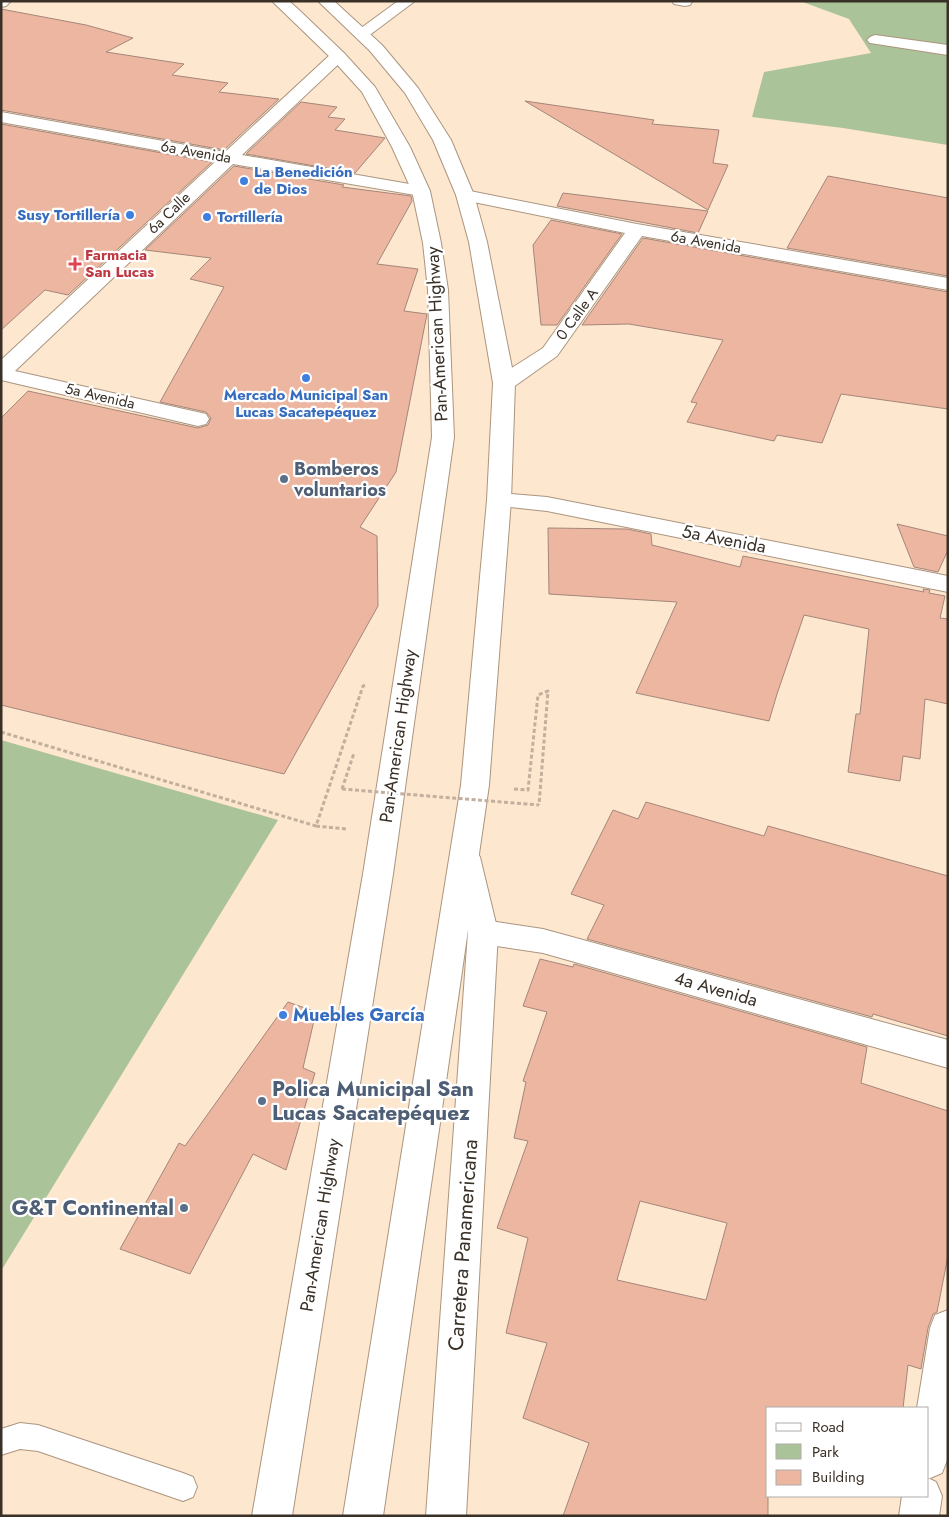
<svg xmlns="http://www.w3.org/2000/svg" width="949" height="1517" font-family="Jost,sans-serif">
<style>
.green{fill:#abc399}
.building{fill:#edb6a0;stroke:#a4867a;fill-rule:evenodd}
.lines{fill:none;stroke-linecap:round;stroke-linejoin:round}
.lane-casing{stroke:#ab957f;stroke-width:2}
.street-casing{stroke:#ab957f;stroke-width:2}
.secondary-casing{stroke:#ab957f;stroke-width:2}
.highway-casing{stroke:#ab957f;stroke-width:2}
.path{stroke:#c2af9c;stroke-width:3;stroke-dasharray:4 2.5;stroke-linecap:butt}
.lane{fill:#fff;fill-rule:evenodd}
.street{fill:#fff;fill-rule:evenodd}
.secondary{fill:#fff;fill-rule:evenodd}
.highway{fill:#fff;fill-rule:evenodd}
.path-bridge{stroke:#c2af9c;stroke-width:3;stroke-dasharray:4 2.5;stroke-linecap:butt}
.shop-dot{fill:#3f7fe0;stroke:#fff;stroke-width:2}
.health-dot{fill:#e0444e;stroke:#fff;stroke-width:2}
.service-dot{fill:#5c6f8a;stroke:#fff;stroke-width:2}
.labels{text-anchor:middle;stroke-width:4.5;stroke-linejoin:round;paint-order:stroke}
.far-street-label{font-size:15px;fill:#393027;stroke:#fff}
.far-shop-label{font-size:15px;font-weight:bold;fill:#366cbe;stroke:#fff;text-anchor:start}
.far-health-label{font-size:15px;font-weight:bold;fill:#be3a42;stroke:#fff;text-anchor:start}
.street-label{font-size:18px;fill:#393027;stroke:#fff}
.service-label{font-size:18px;font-weight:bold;fill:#4e5e75;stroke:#fff;text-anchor:start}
.shop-label{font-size:18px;font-weight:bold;fill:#366cbe;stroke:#fff;text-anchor:start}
.near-service-label{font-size:21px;font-weight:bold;fill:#4e5e75;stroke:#fff;text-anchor:start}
.near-street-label{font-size:21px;fill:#393027;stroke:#fff}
</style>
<rect width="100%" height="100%" fill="#fee7cf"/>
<path class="green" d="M 800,1 L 948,1 L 948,145 L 843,128 L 752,117 L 764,72 L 871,53 L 849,19 Z
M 1,740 L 278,820 L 1,1271 Z"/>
<path class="building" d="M 1,9 L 86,25 L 133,38 L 106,52 L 184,64 L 172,75 L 228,83 L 219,92 L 279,99 L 224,150 L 1,110 Z
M 525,101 L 654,120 L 652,124 L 719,130 L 713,163 L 728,165 L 708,210 Z
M 301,102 L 337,107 L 328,117 L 345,119 L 335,130 L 385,138 L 355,173 L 246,154 Z
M 1,124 L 212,162 L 68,295 L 45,290 L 1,330 Z
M 234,166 L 344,185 L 342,187 L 411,196 L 412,201 L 377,264 L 418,269 L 404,311 L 427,314 L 396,472 L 360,527 L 377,536 L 378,606 L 284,774 L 1,705 L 1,418 L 28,391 L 198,428 L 208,425 L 211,418 L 206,412 L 160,402 L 224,287 L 190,279 L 211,258 L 145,250 Z
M 828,176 L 948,198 L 948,276 L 787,248 Z
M 563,193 L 708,211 L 698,233 L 557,206 Z
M 551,220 L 622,234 L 557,325 L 541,325 L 533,245 Z
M 643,238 L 948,292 L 948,409 L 841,394 L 822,443 L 777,435 L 774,441 L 687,422 L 697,403 L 691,402 L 723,340 L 629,324 L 582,325 Z
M 897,524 L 948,536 L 948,550 L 938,572 L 914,567 Z
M 548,528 L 627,529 L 651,534 L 652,545 L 740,567 L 743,556 L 924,592 L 923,589 L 930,590 L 929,593 L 945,596 L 940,618 L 948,619 L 948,704 L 925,699 L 920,759 L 903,756 L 900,781 L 848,772 L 856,714 L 860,714 L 869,629 L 804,615 L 777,694 L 769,721 L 636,693 L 677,602 L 549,594 Z
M 646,802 L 764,836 L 768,826 L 948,876 L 948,1036 L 873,1014 L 872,1017 L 587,939 L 604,905 L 571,894 L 613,810 L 638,819 Z
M 540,959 L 573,967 L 574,964 L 867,1047 L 861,1083 L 948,1111 L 948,1256 L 937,1312 L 933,1314 L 928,1328 L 921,1369 L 908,1365 L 903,1408 L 768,1408 L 768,1516 L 563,1516 L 589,1443 L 523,1418 L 547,1343 L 506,1333 L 528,1238 L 497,1228 L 528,1141 L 514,1138 L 526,1082 L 523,1081 L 547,1012 L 523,1006 ZM 640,1201 L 727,1223 L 706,1300 L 617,1280 Z
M 288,1002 L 316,1012 L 303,1068 L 315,1073 L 286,1170 L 253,1154 L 190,1274 L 120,1249 L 179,1143 L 185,1146 Z"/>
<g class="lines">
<g class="lane-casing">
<path id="lane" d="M 20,1423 L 38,1425 L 183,1473 L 193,1477 L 197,1487 L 193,1497 L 183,1501 L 38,1451 L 20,1449 L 1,1455 L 1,1429 Z"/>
</g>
<g class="street-casing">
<path id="street" d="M 1,1 L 11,1 L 6,6 L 1,7 Z
M 398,1 L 415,1 L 367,37 L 357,37 L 354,34 L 357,31 Z
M 672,1 L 692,1 L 692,2 L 690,5 L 685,6 L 674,4 Z
M 875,35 L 948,45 L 948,55 L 870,43 L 867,40 L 870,37 Z
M 338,51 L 344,53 L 346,56 L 344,59 L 242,155 L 421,186 L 427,187 L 430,191 L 427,195 L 421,196 L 233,164 L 15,371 L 206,414 L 209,419 L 206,424 L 198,426 L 1,380 L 1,360 L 216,161 L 1,122 L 1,112 L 225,152 L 332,53 Z
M 465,190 L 637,224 L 948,278 L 948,290 L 642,236 L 557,356 L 512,388 L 504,389 L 496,388 L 493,383 L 496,378 L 543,348 L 625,233 L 459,199 L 456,195 L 459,191 Z
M 499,493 L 547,497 L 948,576 L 948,592 L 547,511 L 491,505 L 487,500 L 491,495 Z
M 483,920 L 543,929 L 948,1040 L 948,1068 L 543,953 L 483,944 L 472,941 L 468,932 L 472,923 Z
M 948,1310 L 948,1458 L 942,1473 L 928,1479 L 928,1408 L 917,1408 L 930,1328 L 935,1315 Z
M 928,1478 L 936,1482 L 942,1496 L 939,1516 L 899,1516 L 902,1496 L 928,1496 Z"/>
</g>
<g class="secondary-casing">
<path id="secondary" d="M 465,846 L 475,849 L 480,857 L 498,932 L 466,1516 L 426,1516 L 468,932 L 450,857 L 455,849 Z"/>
</g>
<g class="highway-casing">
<path id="highway" d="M 272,1 L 289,1 L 298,9 L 344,53 L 375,87 L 410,147 L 430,191 L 441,243 L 448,290 L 454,437 L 393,874 L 292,1516 L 252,1516 L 363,874 L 432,437 L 428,290 L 423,243 L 412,191 L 392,147 L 362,92 L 332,59 Z
M 318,1 L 334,1 L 382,45 L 418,88 L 451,140 L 474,195 L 487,242 L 515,383 L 511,500 L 489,785 L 383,1516 L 343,1516 L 461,785 L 487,500 L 493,383 L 469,242 L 456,195 L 433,140 L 405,93 L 370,51 Z"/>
</g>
<path class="path" d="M 1,732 L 316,826 L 363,686 L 367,685
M 342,789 L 354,753
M 514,789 L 528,790 L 538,695 L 548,691 L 539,805
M 316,826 L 346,829"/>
<use href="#lane" class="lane"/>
<use href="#street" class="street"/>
<use href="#secondary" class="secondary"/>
<use href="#highway" class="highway"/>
<path class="path-bridge" d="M 342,789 L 539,805"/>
</g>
<g class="shop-dot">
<circle cx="244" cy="181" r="5"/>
<circle cx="130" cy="215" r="5"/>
<circle cx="207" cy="217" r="5"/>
<circle cx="306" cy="378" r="5"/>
<circle cx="283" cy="1015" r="5"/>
</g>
<path class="health-dot" d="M72.5 256.5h5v5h5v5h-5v5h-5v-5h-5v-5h5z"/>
<g class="service-dot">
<circle cx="284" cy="479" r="5"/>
<circle cx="262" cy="1101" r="5"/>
<circle cx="184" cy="1208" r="5"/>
</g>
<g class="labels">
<g class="far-street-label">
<text transform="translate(196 152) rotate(10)" y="5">6a Avenida</text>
<text transform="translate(169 213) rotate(-44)" y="5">6a Calle</text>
<text transform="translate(706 242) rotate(10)" y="5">6a Avenida</text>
<text transform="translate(577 314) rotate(-54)" y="5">0 Calle A</text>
<text transform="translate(100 396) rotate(13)" y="5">5a Avenida</text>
</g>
<g class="far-shop-label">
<text x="254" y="177">La Benedición<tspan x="254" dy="17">de Dios</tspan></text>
<text x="120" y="220" text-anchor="end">Susy Tortillería</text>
<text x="217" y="222">Tortillería</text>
<text x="306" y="400" text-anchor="middle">Mercado Municipal San<tspan x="306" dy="17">Lucas Sacatepéquez</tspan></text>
</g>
<g class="far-health-label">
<text x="85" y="260">Farmacia<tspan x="85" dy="17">San Lucas</tspan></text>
</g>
<g class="street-label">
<text transform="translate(437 334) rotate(-93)" y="6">Pan-American Highway</text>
<text transform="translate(724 539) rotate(11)" y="6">5a Avenida</text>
<text transform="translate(398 736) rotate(-82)" y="6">Pan-American Highway</text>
<text transform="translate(716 989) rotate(16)" y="6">4a Avenida</text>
<text transform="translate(320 1225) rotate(-81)" y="6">Pan-American Highway</text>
</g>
<g class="service-label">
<text x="294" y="475">Bomberos<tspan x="294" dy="21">voluntarios</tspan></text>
</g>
<g class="shop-label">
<text x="293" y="1021">Muebles García</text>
</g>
<g class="near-service-label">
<text x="272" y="1096">Polica Municipal San<tspan x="272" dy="24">Lucas Sacatepéquez</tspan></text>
<text x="174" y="1215" text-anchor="end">G&amp;T Continental</text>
</g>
<g class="near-street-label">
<text transform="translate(463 1245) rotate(-86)" y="7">Carretera Panamericana</text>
</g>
</g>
<rect width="949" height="1517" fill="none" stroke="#393027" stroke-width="5"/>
<rect x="766" y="1407" width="162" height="90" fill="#ffffff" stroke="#b0aca9"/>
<rect x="776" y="1423" width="25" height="8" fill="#ffffff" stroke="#b0aca9"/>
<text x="812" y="1432" font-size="15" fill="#393027">Road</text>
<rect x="776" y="1444" width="25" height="15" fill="#abc399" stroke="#b0aca9"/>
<text x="812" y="1457" font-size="15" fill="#393027">Park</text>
<rect x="776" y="1470" width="25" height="15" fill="#edb6a0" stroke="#b0aca9"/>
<text x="812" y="1482" font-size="15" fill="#393027">Building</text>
</svg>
